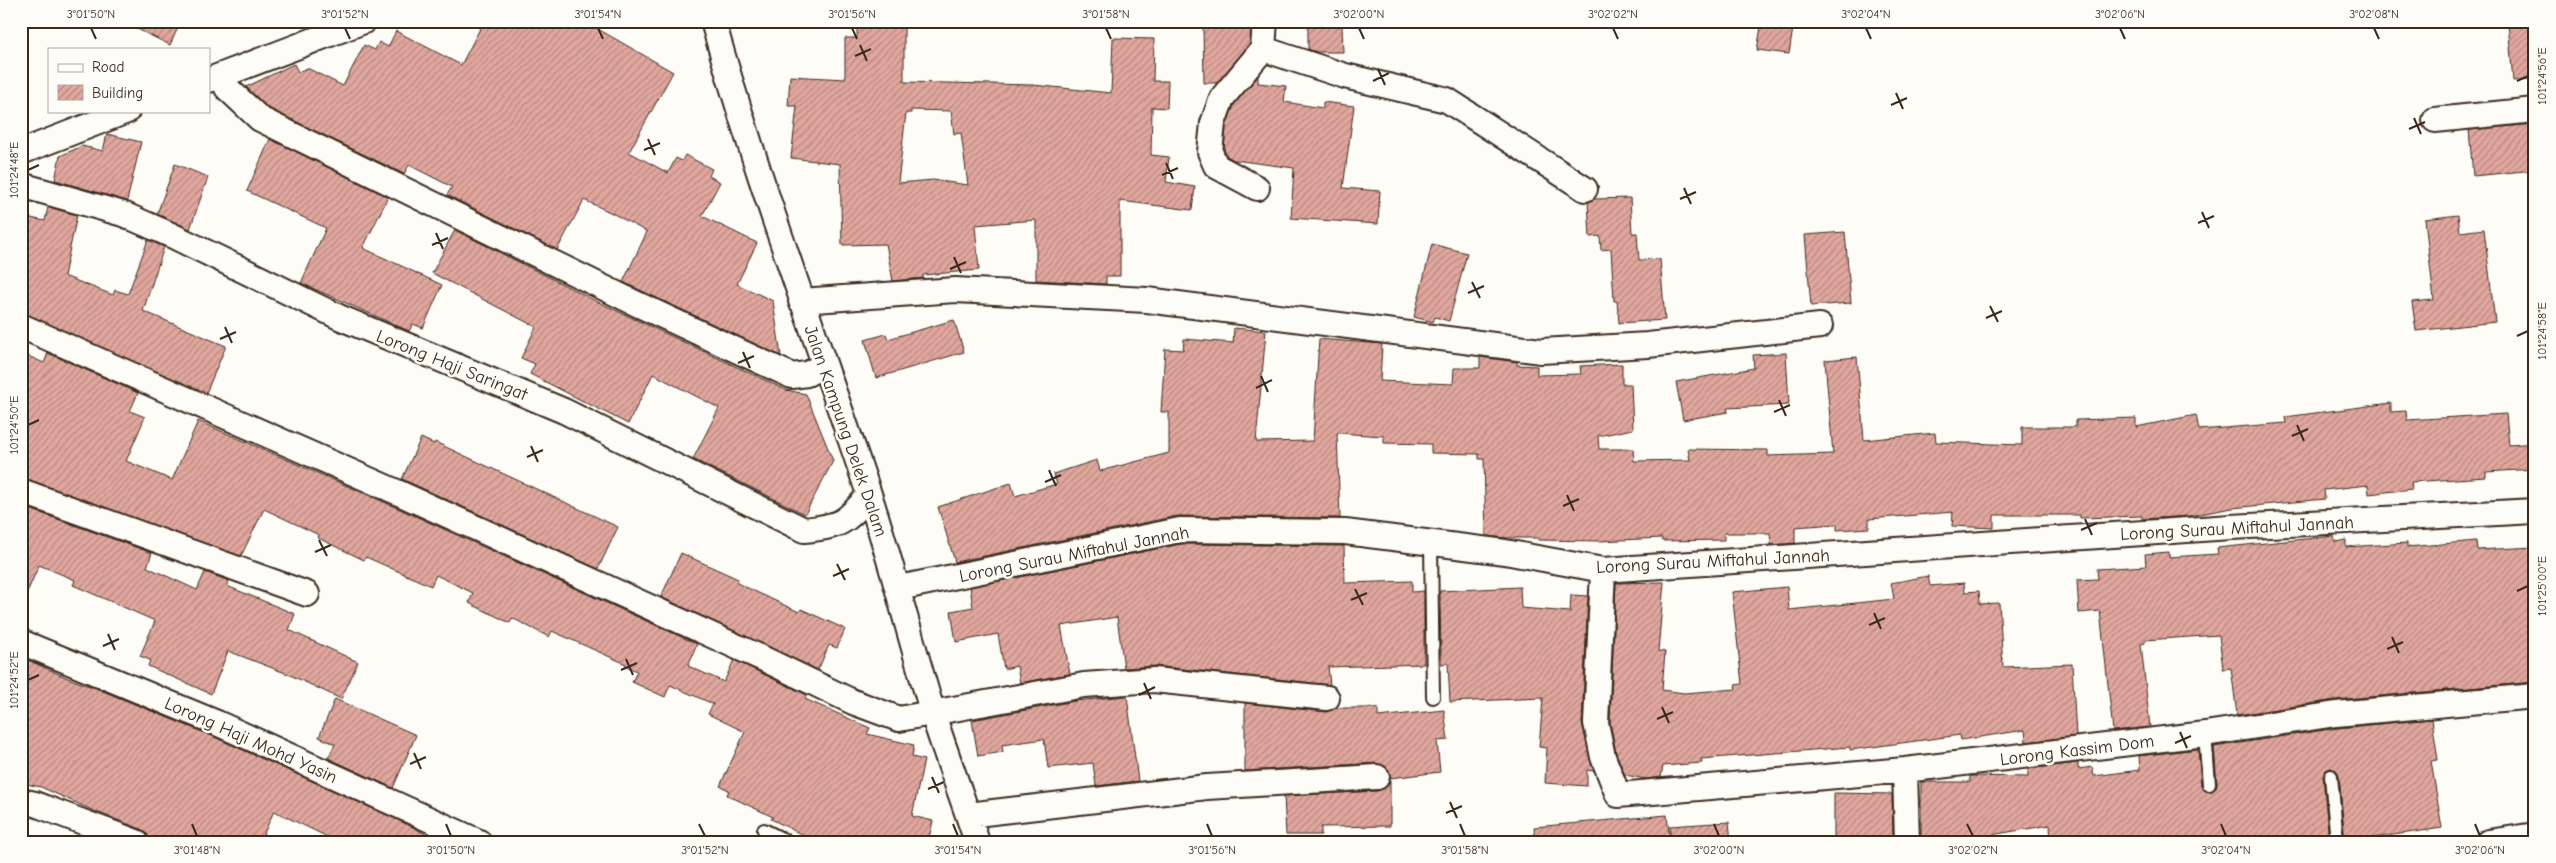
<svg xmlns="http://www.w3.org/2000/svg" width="2556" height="863" font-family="'Comic Neue',sans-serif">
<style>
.building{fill:url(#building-hatch);stroke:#3b2a1e;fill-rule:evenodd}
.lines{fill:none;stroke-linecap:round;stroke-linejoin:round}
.service-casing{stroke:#3b2a1e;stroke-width:16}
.minor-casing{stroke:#3b2a1e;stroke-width:28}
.service{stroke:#fdfcf7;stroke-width:12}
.minor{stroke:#fdfcf7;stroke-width:24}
.ticks{fill:none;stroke:#3b2a1e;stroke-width:2}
.labels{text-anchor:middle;stroke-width:5;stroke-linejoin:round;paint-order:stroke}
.street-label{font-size:18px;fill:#3b2a1e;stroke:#fdfcf7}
.neatline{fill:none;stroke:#3b2a1e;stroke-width:2}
.ticks-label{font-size:12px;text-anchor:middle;fill:#3b2a1e}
</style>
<defs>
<pattern id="building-hatch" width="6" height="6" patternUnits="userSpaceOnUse" patternTransform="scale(1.25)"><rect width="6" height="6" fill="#e1a79e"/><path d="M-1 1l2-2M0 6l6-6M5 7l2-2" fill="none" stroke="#b88880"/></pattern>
</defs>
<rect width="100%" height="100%" fill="#fdfcf7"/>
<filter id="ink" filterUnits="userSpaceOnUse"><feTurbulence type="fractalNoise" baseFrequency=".02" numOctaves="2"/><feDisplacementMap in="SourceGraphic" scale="10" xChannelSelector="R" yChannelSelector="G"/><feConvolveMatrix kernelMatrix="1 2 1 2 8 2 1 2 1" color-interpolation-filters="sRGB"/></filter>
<g filter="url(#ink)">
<path class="building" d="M 121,21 L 181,21 L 170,45 Z
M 484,21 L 584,21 L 673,72 L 629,152 L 668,173 L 676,158 L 682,161 L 685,155 L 712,169 L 709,176 L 720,182 L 702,216 L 757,243 L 737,284 L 773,301 L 781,356 L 623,282 L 647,232 L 612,213 L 584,200 L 557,250 L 447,195 L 452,187 L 409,165 L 404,174 L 268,108 L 246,87 L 294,64 L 298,72 L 307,68 L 343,86 L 364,45 L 375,50 L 379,42 L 388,47 L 396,31 L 461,65 Z
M 865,21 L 904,21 L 904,82 L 1033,85 L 1111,93 L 1113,38 L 1154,39 L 1153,81 L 1168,81 L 1167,108 L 1152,107 L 1151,155 L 1169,157 L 1166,182 L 1195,187 L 1192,210 L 1120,201 L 1120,276 L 1106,276 L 1106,284 L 1036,280 L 1036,220 L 975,225 L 979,270 L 923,275 L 923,278 L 893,281 L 886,244 L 842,245 L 840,164 L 791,158 L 797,106 L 788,106 L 790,76 L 845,79 L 845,38 L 857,38 L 857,28 L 865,28 ZM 911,110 L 951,111 L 954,134 L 961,133 L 968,185 L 933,180 L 898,183 L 906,113 L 911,113 Z
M 1209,21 L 1251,21 L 1250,44 L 1217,83 L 1204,83 L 1203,27 L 1209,27 Z
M 1762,21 L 1794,21 L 1789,54 L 1757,50 Z
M 2535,21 L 2535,80 L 2513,81 L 2508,23 Z
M 1308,26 L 1342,26 L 1343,52 L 1317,52 L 1308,49 Z
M 1258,76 L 1258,83 L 1286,86 L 1284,102 L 1323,108 L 1323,102 L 1354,106 L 1343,188 L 1380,191 L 1378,224 L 1291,218 L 1294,168 L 1234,160 L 1227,156 L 1224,150 L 1226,126 L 1234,105 Z
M 2535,124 L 2535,170 L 2473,176 L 2469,130 Z
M 107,134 L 141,142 L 127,201 L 55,180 L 60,156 L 82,146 L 103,151 Z
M 270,139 L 388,197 L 363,248 L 442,285 L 423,328 L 413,324 L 409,331 L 301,283 L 326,228 L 247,191 Z
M 175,164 L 208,177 L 190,229 L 157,214 Z
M 1630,198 L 1632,233 L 1637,233 L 1639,260 L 1660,259 L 1665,320 L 1619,323 L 1617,301 L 1614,301 L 1611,249 L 1601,250 L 1600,236 L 1590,237 L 1588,202 L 1594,199 Z
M 48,207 L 77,215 L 64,276 L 113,295 L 115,290 L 128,294 L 148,240 L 164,247 L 143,311 L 226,346 L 206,393 L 21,313 L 21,216 L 45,221 Z
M 2458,215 L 2460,232 L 2484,229 L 2495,322 L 2416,331 L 2412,302 L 2434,300 L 2425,219 Z
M 455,230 L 596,301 L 786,390 L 806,394 L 833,461 L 805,514 L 693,459 L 719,408 L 653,374 L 628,424 L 530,374 L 535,364 L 521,358 L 536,327 L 432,273 Z
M 1845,232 L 1851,303 L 1811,306 L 1805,235 Z
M 1432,244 L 1467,253 L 1449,321 L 1435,317 L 1433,322 L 1414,317 Z
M 954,320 L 964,352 L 876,378 L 865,340 L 886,334 L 888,339 Z
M 1234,328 L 1266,331 L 1256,442 L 1313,441 L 1319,339 L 1382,344 L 1380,381 L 1453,384 L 1454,368 L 1480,368 L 1480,357 L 1517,362 L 1517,365 L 1537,366 L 1537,375 L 1581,374 L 1580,366 L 1622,364 L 1622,384 L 1631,384 L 1633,429 L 1598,436 L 1599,449 L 1633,449 L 1634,461 L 1690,460 L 1688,449 L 1768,450 L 1768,456 L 1833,454 L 1825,360 L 1857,357 L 1864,440 L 1935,433 L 1936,442 L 2022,445 L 2022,427 L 2076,427 L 2076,420 L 2136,418 L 2136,427 L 2196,415 L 2199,430 L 2286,423 L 2285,417 L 2391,403 L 2391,412 L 2406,411 L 2407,420 L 2506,414 L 2509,445 L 2535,443 L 2535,469 L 2486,472 L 2486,477 L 2411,482 L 2412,489 L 2369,494 L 2368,485 L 2324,490 L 2325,499 L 2232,508 L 2189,516 L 2142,519 L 2142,516 L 2080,518 L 2080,515 L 1994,515 L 1994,528 L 1952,526 L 1953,512 L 1869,519 L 1869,528 L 1837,530 L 1837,524 L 1795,527 L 1795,543 L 1771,545 L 1770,533 L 1724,533 L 1724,540 L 1662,541 L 1662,538 L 1600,541 L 1538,540 L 1538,538 L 1507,538 L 1486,536 L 1484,459 L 1479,459 L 1479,454 L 1431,453 L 1431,444 L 1384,443 L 1384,436 L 1337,433 L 1340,518 L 1177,516 L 955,562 L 938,507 L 1011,483 L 1015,496 L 1057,484 L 1053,474 L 1097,460 L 1100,471 L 1169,453 L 1169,412 L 1161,412 L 1165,349 L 1183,350 L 1184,339 L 1233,343 Z
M 21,353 L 44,363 L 48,353 L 138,393 L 130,411 L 145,417 L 126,461 L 172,480 L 198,421 L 393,506 L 697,644 L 688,666 L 724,682 L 734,660 L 807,695 L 805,699 L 870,728 L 867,734 L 914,745 L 912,757 L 924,760 L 912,816 L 933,821 L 928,842 L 817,842 L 771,819 L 773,817 L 727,795 L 729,790 L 720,786 L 745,732 L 708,714 L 713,704 L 670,685 L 665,697 L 632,682 L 637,671 L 625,666 L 626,664 L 552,631 L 549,637 L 512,618 L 510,623 L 469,603 L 473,593 L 436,575 L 431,586 L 366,557 L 364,560 L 318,538 L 319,535 L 264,509 L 241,556 L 21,478 Z
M 1786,353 L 1789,405 L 1727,408 L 1728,412 L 1683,420 L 1676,382 L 1754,368 L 1753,355 Z
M 421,438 L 434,444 L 435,442 L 618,527 L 598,569 L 402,479 Z
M 21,506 L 152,553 L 147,567 L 197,590 L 205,572 L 229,581 L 227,586 L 295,614 L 289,630 L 358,662 L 341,699 L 288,674 L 228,651 L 211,694 L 148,666 L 150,660 L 140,656 L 155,621 L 73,585 L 75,580 L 39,565 L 21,606 Z
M 2334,536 L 2335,542 L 2346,540 L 2346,547 L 2407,543 L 2407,547 L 2476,541 L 2477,550 L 2535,547 L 2535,682 L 2335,700 L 2237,715 L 2231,668 L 2223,669 L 2219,635 L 2145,640 L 2145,643 L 2141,644 L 2150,727 L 2113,731 L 2100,611 L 2079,613 L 2077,580 L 2098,579 L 2097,569 L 2146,566 L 2145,554 L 2169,552 L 2169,557 L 2218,554 L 2217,548 Z
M 1181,544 L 1344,546 L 1345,583 L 1412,581 L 1412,592 L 1424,591 L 1424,664 L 1328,667 L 1330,685 L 1155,666 L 1124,668 L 1117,617 L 1061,626 L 1070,674 L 1020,683 L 1017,666 L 1004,669 L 998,634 L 956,642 L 951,611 L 973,607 L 970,587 Z
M 681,553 L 738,579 L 737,583 L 799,612 L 801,609 L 845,629 L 837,648 L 829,645 L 818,670 L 661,597 Z
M 1928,576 L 1930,586 L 1964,583 L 1965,592 L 1979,591 L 1980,604 L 1999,603 L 2003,667 L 2072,664 L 2076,736 L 2026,742 L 2025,730 L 1961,740 L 1960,735 L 1850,750 L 1850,747 L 1701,759 L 1702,763 L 1663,766 L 1661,777 L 1646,779 L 1625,775 L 1616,753 L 1610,722 L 1616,583 L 1664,582 L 1658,651 L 1665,652 L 1662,690 L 1684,693 L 1736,689 L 1735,685 L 1742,684 L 1732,592 L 1787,587 L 1789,610 L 1894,599 L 1891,583 Z
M 1520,587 L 1521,608 L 1570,612 L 1571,595 L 1588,596 L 1582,723 L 1594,771 L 1587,770 L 1587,786 L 1545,783 L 1547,748 L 1539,747 L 1543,698 L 1450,702 L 1448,663 L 1441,664 L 1440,591 Z
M 21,657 L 70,679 L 98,689 L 212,736 L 411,826 L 439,842 L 338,842 L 274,811 L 260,842 L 149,842 L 147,834 L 141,829 L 94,811 L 41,787 L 21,783 Z
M 1127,696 L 1138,781 L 1096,786 L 1093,763 L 1048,768 L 1044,739 L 1002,745 L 1003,752 L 978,756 L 972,720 L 1075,701 Z
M 335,699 L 416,735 L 393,788 L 328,758 L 335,744 L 319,737 Z
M 1245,703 L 1326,712 L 1336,708 L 1378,708 L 1378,717 L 1444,710 L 1448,740 L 1437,741 L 1440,772 L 1390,778 L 1388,769 L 1376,763 L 1245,771 Z
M 2432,719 L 2438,760 L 2431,761 L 2442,828 L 2345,842 L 2339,775 L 2337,771 L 2331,768 L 2326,770 L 2323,776 L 2329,842 L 2051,842 L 2050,825 L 1991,835 L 1991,837 L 1979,837 L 1979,842 L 1921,842 L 1921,782 L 1970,782 L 1970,776 L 2028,777 L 2028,769 L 2078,763 L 2078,769 L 2092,767 L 2094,776 L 2140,770 L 2139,756 L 2198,749 L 2201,785 L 2205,791 L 2210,792 L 2216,788 L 2217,784 L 2214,747 L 2338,728 Z
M 1390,782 L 1390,826 L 1321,827 L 1321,835 L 1286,835 L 1284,796 L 1378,791 L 1385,788 Z
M 1834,793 L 1892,794 L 1893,842 L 1834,842 Z
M 1667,815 L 1670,842 L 1535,842 L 1534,827 Z
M 1729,822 L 1731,842 L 1670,842 L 1670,826 Z"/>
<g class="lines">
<g class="service-casing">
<path id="service" d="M 1431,543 L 1433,697
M 2205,734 L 2209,784
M 2331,776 L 2337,842
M 764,830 L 788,842"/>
</g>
<g class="minor-casing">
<path id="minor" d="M 713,21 C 758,182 816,337 869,494 C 894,570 912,647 936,723 C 949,763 964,802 977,842
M 1265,21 L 1263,49 L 1345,76 L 1447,100 L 1585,189
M 222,75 L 227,88 L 260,119 L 637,304 L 792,376 L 807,374 L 824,365
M 209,80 L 364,21
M 2435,120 L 2535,110
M 21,152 L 127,111
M 21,185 L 123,214 L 171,235 L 339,317 L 564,411 L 804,530 C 840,526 845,524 869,495
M 1257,188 L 1216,166 L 1210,152 L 1213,123 L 1222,98 L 1263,49
M 801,301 L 955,290 L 1147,300 L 1541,351 L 1648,345 L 1820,326
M 21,326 L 399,493 L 764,659 L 853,702 L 899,719 L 1084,685 L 1154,680 L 1327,698
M 21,491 L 307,594
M 1603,570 L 1596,723 L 1603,757 L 1618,795 L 1905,770 L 2205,734 L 2336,714 L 2535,696
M 899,588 L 1180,530 L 1345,532 L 1505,552 L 1603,570 L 2231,527 L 2535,511
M 21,642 L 217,723 L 479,842
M 1905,770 L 1907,842
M 21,801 L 35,804 L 136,842
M 968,815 L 1207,787 L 1377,777
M 2488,842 L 2535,835"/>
</g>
<use href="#service" class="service"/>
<use href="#minor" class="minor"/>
</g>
</g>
<path class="ticks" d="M 91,28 L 96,39M 345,28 L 350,39M 598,28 L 603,39M 852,28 L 857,39M 1106,28 L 1111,39M 1359,28 L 1364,39M 1613,28 L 1618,39M 1866,28 L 1871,39M 2120,28 L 2125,39M 2374,28 L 2379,39M 860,45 L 867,61M 855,56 L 871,49M 1378,69 L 1385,85M 1373,81 L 1389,73M 2517,81 L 2528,76M 1896,93 L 1903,109M 1891,105 L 1907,98M 2414,118 L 2421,134M 2409,129 L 2425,122M 648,139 L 655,155M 644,150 L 660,143M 1166,163 L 1173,179M 28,170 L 39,165M 1162,175 L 1178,168M 1684,188 L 1691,204M 1680,199 L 1696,192M 2202,212 L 2209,228M 2198,223 L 2214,216M 436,233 L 443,249M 432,245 L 448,238M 954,257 L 961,273M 950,269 L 966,262M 1472,282 L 1480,298M 1468,293 L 1484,286M 1990,306 L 1998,322M 1986,318 L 2002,311M 225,327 L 232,343M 2517,336 L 2528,331M 220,339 L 236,332M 743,352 L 750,368M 738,363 L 754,356M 1261,376 L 1268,392M 1256,388 L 1272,380M 1779,400 L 1786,416M 1774,412 L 1790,405M 28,425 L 39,420M 2297,425 L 2304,441M 2292,436 L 2308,429M 531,446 L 538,462M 527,457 L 543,450M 1049,470 L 1056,486M 1045,482 L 1061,475M 1567,495 L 1574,511M 1563,506 L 1579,499M 2085,519 L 2092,535M 2081,530 L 2097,523M 319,540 L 327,556M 315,552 L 331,545M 837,564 L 845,580M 833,576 L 849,569M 1355,589 L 1363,605M 2517,591 L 2528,586M 1351,600 L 1367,593M 1874,613 L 1881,629M 1869,625 L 1885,618M 108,634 L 115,650M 2392,637 L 2399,653M 103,646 L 119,639M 2387,649 L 2403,642M 626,659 L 633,675M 621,670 L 637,663M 28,680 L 39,675M 1144,683 L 1151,699M 1139,695 L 1155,687M 1662,707 L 1669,723M 1657,719 L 1673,712M 2180,732 L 2187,748M 2175,743 L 2191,736M 414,753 L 421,769M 410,764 L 426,757M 932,777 L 939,793M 928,789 L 944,782M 1450,802 L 1457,818M 1446,813 L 1462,806M 192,824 L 197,836M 446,824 L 451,836M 699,824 L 705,836M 953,824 L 958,836M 1207,824 L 1212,836M 1460,824 L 1465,836M 1714,824 L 1719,836M 1967,824 L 1973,836M 2221,824 L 2226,836M 2475,824 L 2480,836"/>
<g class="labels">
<g class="street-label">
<text transform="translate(452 365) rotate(22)" y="6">Lorong Haji Saringat</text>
<text transform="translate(846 431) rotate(71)" y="6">Jalan Kampung Delek Dalam</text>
<text transform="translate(2237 528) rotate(-3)" y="6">Lorong Surau Miftahul Jannah</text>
<text transform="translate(1074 554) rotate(-11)" y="6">Lorong Surau Miftahul Jannah</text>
<text transform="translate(1713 561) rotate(-3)" y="6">Lorong Surau Miftahul Jannah</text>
<text transform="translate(251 740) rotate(24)" y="6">Lorong Haji Mohd Yasin</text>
<text transform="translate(2077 750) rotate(-7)" y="6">Lorong Kassim Dom</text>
</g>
</g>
<rect width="2556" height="863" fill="none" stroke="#fdfcf7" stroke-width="55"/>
<rect x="48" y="48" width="162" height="65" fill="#fdfcf7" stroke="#afa8a0"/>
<rect x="58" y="64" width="25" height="8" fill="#fdfcf7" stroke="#afa8a0"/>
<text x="92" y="72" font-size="15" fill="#3b2a1e">Road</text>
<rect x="58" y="85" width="25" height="15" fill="url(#building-hatch)" stroke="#afa8a0"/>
<text x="92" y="98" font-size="15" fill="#3b2a1e">Building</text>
<rect x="28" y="28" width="2500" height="808" class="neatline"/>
<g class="ticks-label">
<text x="91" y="18">3°01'50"N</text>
<text x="345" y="18">3°01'52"N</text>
<text x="598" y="18">3°01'54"N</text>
<text x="852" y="18">3°01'56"N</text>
<text x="1106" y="18">3°01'58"N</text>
<text x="1359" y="18">3°02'00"N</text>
<text x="1613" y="18">3°02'02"N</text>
<text x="1866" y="18">3°02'04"N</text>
<text x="2120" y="18">3°02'06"N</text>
<text x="2374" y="18">3°02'08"N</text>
<text transform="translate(2542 76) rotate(-90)" y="4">101°24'56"E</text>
<text transform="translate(14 170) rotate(-90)" y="4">101°24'48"E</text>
<text transform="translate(2542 331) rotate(-90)" y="4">101°24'58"E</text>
<text transform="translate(14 425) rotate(-90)" y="4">101°24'50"E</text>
<text transform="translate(2542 586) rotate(-90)" y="4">101°25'00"E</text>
<text transform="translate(14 680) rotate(-90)" y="4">101°24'52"E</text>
<text x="197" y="854">3°01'48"N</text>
<text x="451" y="854">3°01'50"N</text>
<text x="705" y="854">3°01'52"N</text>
<text x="958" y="854">3°01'54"N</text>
<text x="1212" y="854">3°01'56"N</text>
<text x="1465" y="854">3°01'58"N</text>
<text x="1719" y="854">3°02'00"N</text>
<text x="1973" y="854">3°02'02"N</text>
<text x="2226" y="854">3°02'04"N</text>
<text x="2480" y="854">3°02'06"N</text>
</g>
</svg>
